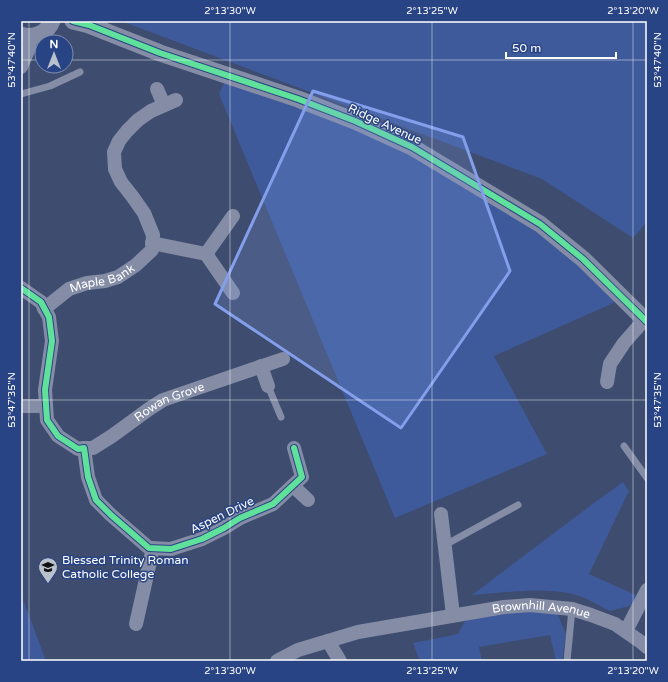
<svg xmlns="http://www.w3.org/2000/svg" width="668" height="682" font-family="'Varela Round',sans-serif">
<style>
.green{fill:#3e5a9a}
.lines{fill:none;stroke-linecap:round;stroke-linejoin:round}
.service{stroke:#848da5;stroke-width:7}
.minor{stroke:#848da5;stroke-width:14}
.tertiary{stroke:#848da5;stroke-width:17}
.cycleway-casing{stroke:#294484;stroke-width:8}
.cycleway{stroke:#60e19b;stroke-width:6}
.marked{fill:#839eea;fill-opacity:0.2;stroke:#839eea;stroke-width:3;stroke-linejoin:round}
.ticks{fill:none;stroke:#fff;stroke-width:1;stroke-opacity:0.45}
.labels{text-anchor:middle;stroke-width:3;stroke-linejoin:round;paint-order:stroke}
.street-label{font-size:12px;fill:#fff;stroke:#294484}
.poi-label{font-size:12px;fill:#fff;stroke:#294484;text-anchor:start}
.neatline{fill:none;stroke:#fff;stroke-width:1.5}
.ticks-label{font-size:10px;text-anchor:middle;fill:#fff}
</style>
<rect width="100%" height="100%" fill="#3e4c6f"/>
<path class="green" d="M 121,21 L 647,21 L 647,222 L 633,238 L 542,179 Z
M 227,76 L 298,99 L 484,190 L 622,298 L 609,305 L 494,356 L 547,454 L 395,518 L 219,94 Z
M 623,482 L 629,491 L 589,574 L 636,595 L 633,605 L 610,611 C 599,606 587,598 576,595 C 543,586 506,593 472,595 L 594,503 Z
M 21,594 L 46,661 L 21,661 Z
M 543,610 L 558,615 L 566,634 L 562,661 L 556,661 L 550,635 L 479,647 L 482,661 L 420,661 L 413,643 L 458,634 L 465,621 L 489,615 Z"/>
<g class="lines">
<path class="service" d="M 21,94 L 50,86 L 80,72
M 268,386 L 281,417
M 624,446 L 647,478
M 445,545 L 518,505
M 567,661 L 572,609"/>
<g class="minor">
<path d="M 21,67 L 29,48 L 31,37"/>
<path d="M 157,89 L 164,105"/>
<path d="M 152,243 L 206,254 L 233,293"/>
<path d="M 206,254 L 233,216"/>
<path d="M 21,288 L 41,302 L 49,317 L 52,341 L 45,390 L 47,420 L 58,436 L 78,449 L 84,448 L 88,477 L 96,500 L 111,515 L 149,548 L 171,549 L 202,539 L 224,528 L 240,518 L 273,504 L 302,477 L 294,448"/>
<path id="s1" d="M 44,309 L 69,289 L 87,283 L 105,281 L 118,277 L 136,265 L 152,250 L 153,235 L 144,213 L 132,196 L 121,182 L 115,169 L 114,152 L 119,141 L 127,131 L 138,120 L 151,111 L 176,100"/>
<path d="M 261,366 L 268,386"/>
<path d="M 607,382 L 610,364 L 624,343 L 645,319"/>
<path d="M 21,406 L 46,406"/>
<path id="s2" d="M 84,448 L 93,448 L 112,436 L 149,409 L 163,400 L 283,359"/>
<path d="M 293,486 L 308,500"/>
<path d="M 441,514 L 453,615"/>
<path d="M 136,624 L 153,548"/>
<path d="M 626,631 L 647,590"/>
<path d="M 328,641 L 340,661"/>
<path id="s3" d="M 277,661 L 298,650 L 358,632 L 504,607 L 530,605 L 572,609 L 591,615 L 615,624 L 641,642 L 647,647"/>
</g>
<path class="tertiary" d="M 73,21 L 89,25 L 160,53 L 298,99 L 355,121 L 412,147 L 540,224 L 583,259 L 647,322
M 21,35 C 33,39 47,34 52,21"/>
<g class="cycleway-casing">
<path id="cycleway" d="M 73,21 L 89,25 L 160,53 L 298,99 L 355,121 L 412,147 L 540,224 L 583,259 L 647,322
M 21,288 L 41,302 L 49,317 L 52,341 L 45,390 L 47,420 L 58,436 L 78,449 L 84,448 L 88,477 L 96,500 L 111,515 L 149,548 L 171,549 L 202,539 L 224,528 L 240,518 L 273,504 L 302,477 L 294,448"/>
</g>
<use href="#cycleway" class="cycleway"/>
</g>
<path class="marked" d="M 313,91 L 463,137 L 510,271 L 401,428 L 215,304 Z"/>
<path class="ticks" d="M 29,21 L 29,661M 230,21 L 230,661M 432,21 L 432,661M 633,21 L 633,661M 21,60 L 42,60M 66,60 L 647,60M 21,400 L 647,400"/>
<defs>
<g id="school-pin" transform="scale(1)"><path d="M0 17L-7.5 6A9.5 9.5 0 1 1 7.5 6Z" fill="#bbc0cd" stroke="#294484"/><path d="M0-5L7-2L0 1L-7-2ZM-4 1L0 2.5L4 1V4Q0 6-4 4Z" fill="#111"/></g>
</defs>
<g fill-rule="evenodd">
<use href="#school-pin" x="48" y="567"/>
</g>
<g class="labels">
<g class="street-label">
<text transform="translate(385 124) rotate(25)" y="4">Ridge Avenue</text>
<text dy="4" stroke="none"><textPath href="#s1" startOffset="67">Maple Bank</textPath></text>
<text dy="4" stroke="none"><textPath href="#s2" startOffset="99">Rowan Grove</textPath></text>
<text transform="translate(222 515) rotate(-26)" y="4">Aspen Drive</text>
<text dy="4" stroke="none"><textPath href="#s3" startOffset="272">Brownhill Avenue</textPath></text>
</g>
<g class="poi-label">
<text x="62" y="564">Blessed Trinity Roman<tspan x="62" dy="14">Catholic College</tspan></text>
</g>
</g>
<rect width="668" height="682" fill="none" stroke="#294484" stroke-width="44"/>
<g transform="translate(54 54)"><circle r="19" fill="#294484" stroke="#7f8fb5"/>
<path d="M0-3L7 15L0 10L-7 15Z" fill="#bbc0cd"/>
<text y="-6" font-size="11" font-weight="bold" text-anchor="middle" fill="#ffffff">N</text>
</g>
<path d="M506 52v6h110v-6" fill="none" stroke="#ffffff" stroke-width="2"/>
<text x="512" y="52" font-size="12" fill="#ffffff" stroke="#294484" stroke-width="3" paint-order="stroke">50 m</text>
<rect x="22" y="22" width="624" height="638" class="neatline"/>
<g class="ticks-label">
<text x="230" y="14">2°13'30"W</text>
<text x="432" y="14">2°13'25"W</text>
<text x="633" y="14">2°13'20"W</text>
<text transform="translate(11 60) rotate(-90)" y="4">53°47'40"N</text>
<text transform="translate(657 60) rotate(-90)" y="4">53°47'40"N</text>
<text transform="translate(11 400) rotate(-90)" y="4">53°47'35"N</text>
<text transform="translate(657 400) rotate(-90)" y="4">53°47'35"N</text>
<text x="230" y="674">2°13'30"W</text>
<text x="432" y="674">2°13'25"W</text>
<text x="633" y="674">2°13'20"W</text>
</g>
</svg>
